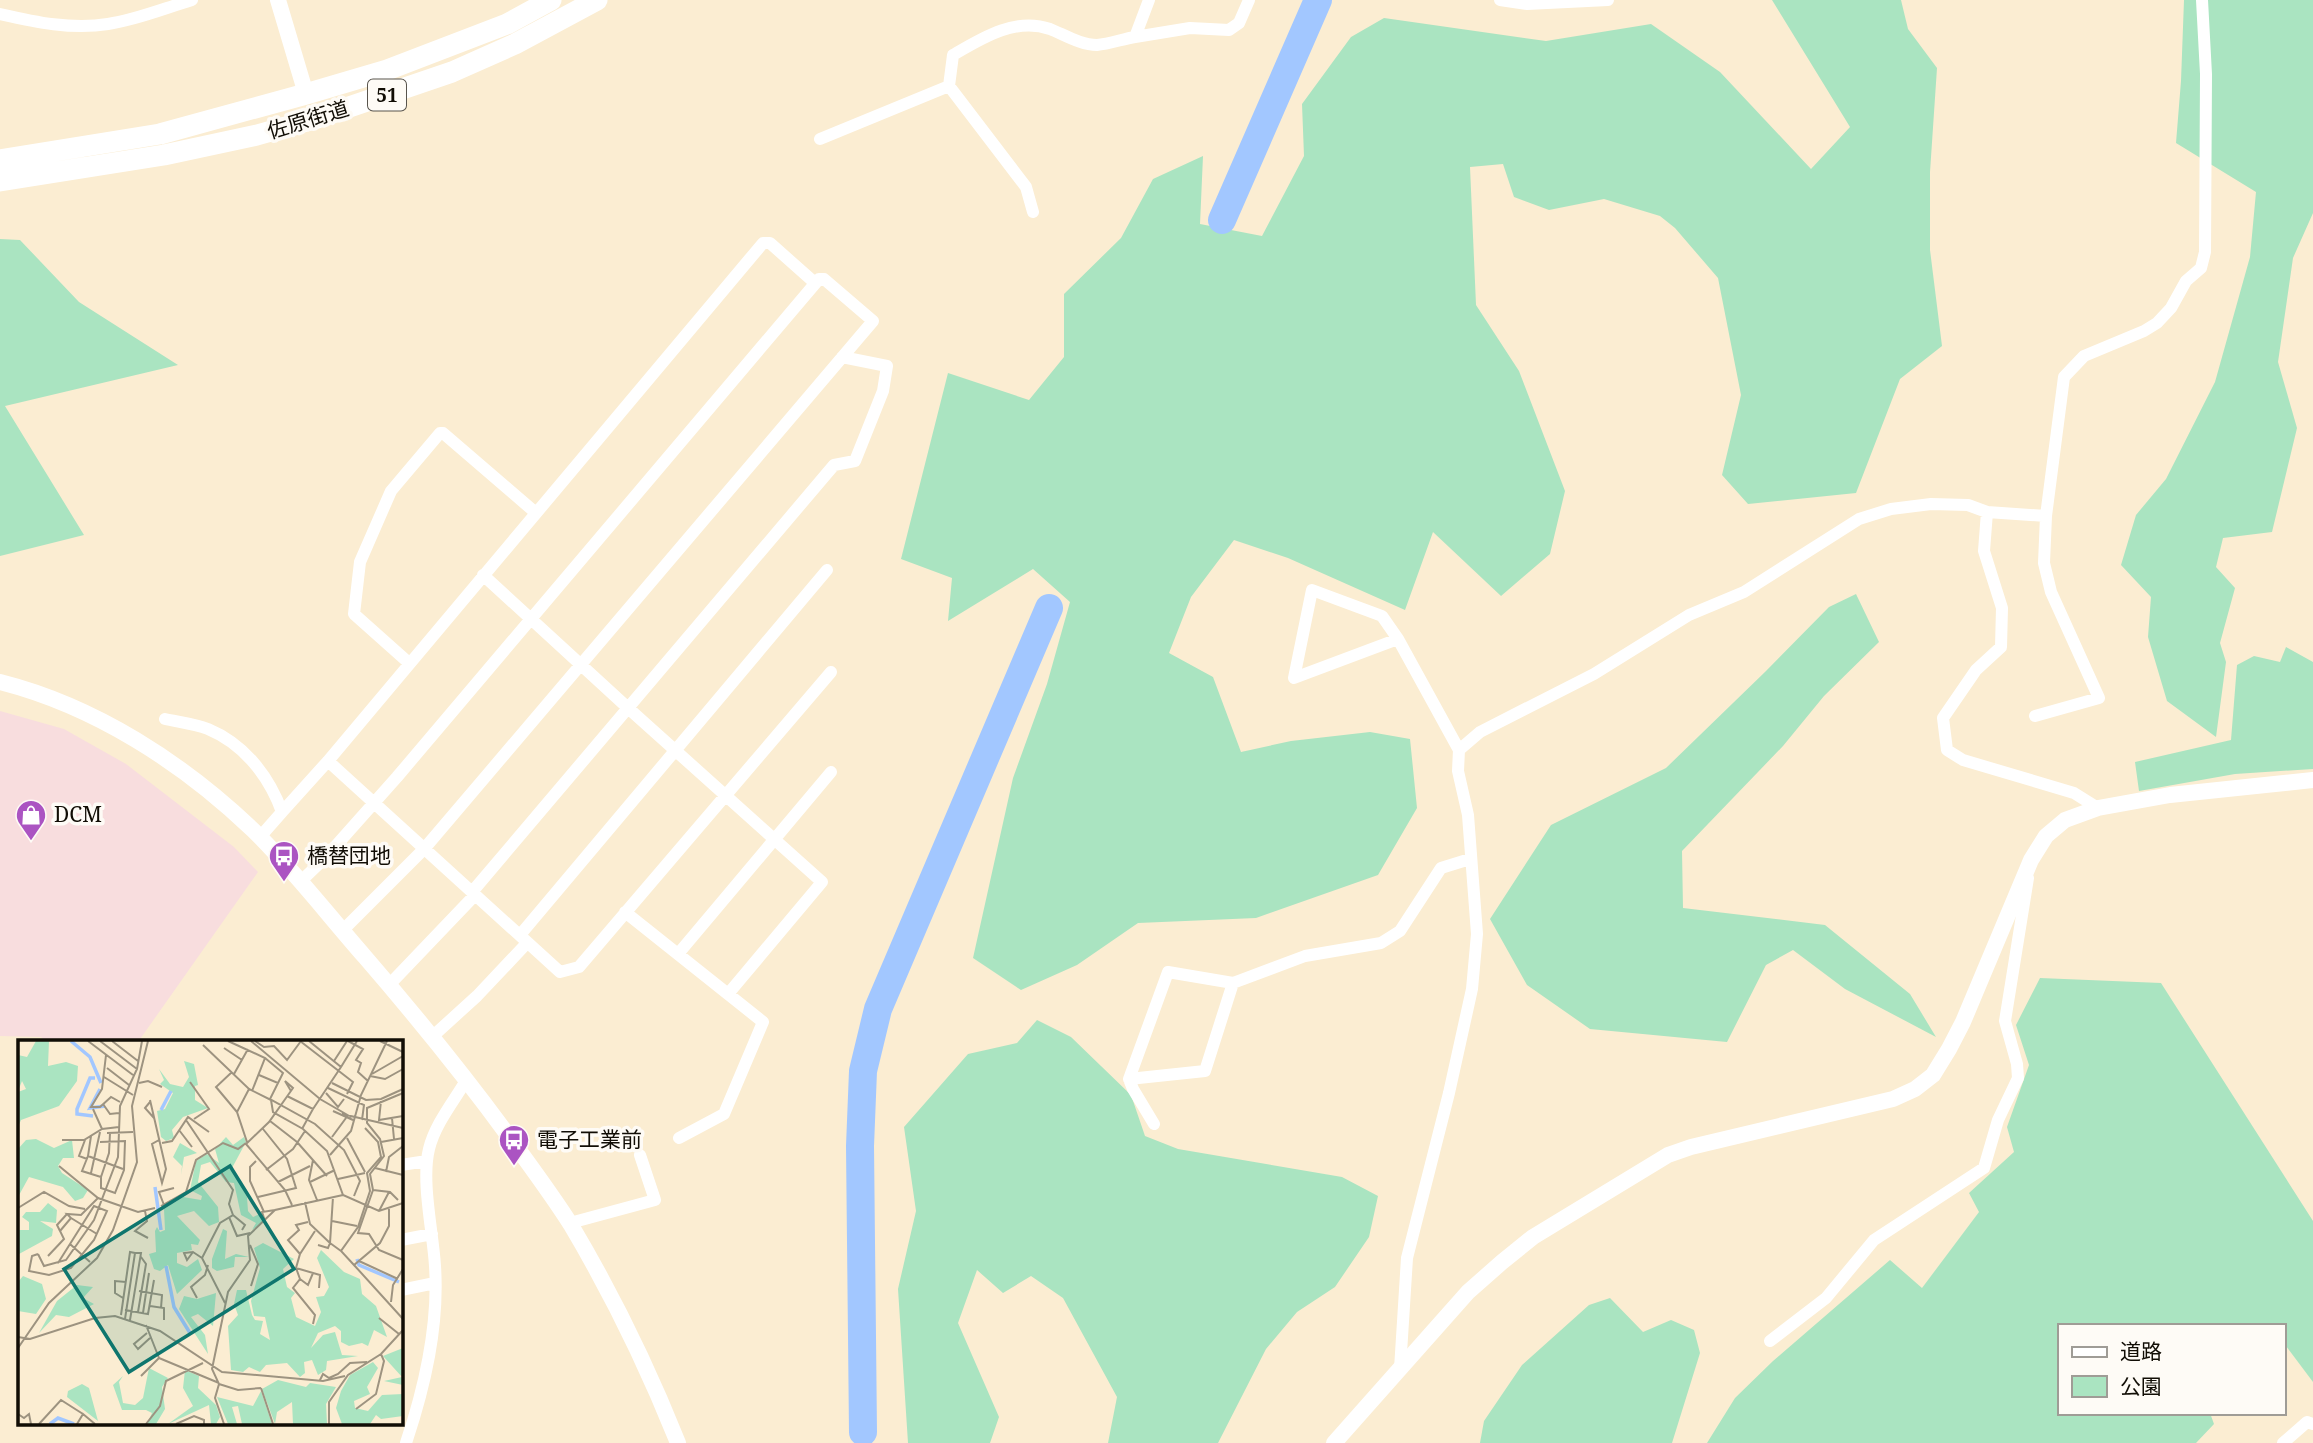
<svg xmlns="http://www.w3.org/2000/svg" width="2313" height="1443" font-family="'Noto Serif','Noto Sans JP',serif">
<style>
.commercial{fill:#f8ddde}
.green{fill:#aae4c1}
.lines{fill:none;stroke-linecap:round;stroke-linejoin:round}
.river{stroke:#a2c7ff;stroke-width:28}
.minor{stroke:#fff;stroke-width:12}
.tertiary{stroke:#fff;stroke-width:16}
.trunk{stroke:#fff;stroke-width:21}
.labels{text-anchor:middle;stroke-width:7;stroke-linejoin:round;paint-order:stroke}
.shield{fill:#fefbf6;stroke:#58544d;stroke-width:2}
.shield-label{font-size:19px;font-weight:bold;fill:#110d05}
.street-label{font-size:21px;fill:#110d05;stroke:#fefbf6}
.poi-label{font-size:21px;fill:#110d05;stroke:#fefbf6;text-anchor:start}
.inset-river{fill:none;stroke:#a2c7ff;stroke-width:3.5}
.inset-road{fill:none;stroke:#9d9380;stroke-width:2}
.view{fill:#0f766e;fill-opacity:0.15;stroke:#0f766e;stroke-width:3.5}
.inset-edge{fill:none;stroke:#110d05;stroke-width:3.5}
</style>
<rect width="100%" height="100%" fill="#fbedd2"/>
<path class="commercial" d="M 0,711 L 64,729 L 126,764 L 234,847 L 258,872 L 138,1042 L 47,1042 L 41,1037 L 0,1036 Z"/>
<path class="green" d="M 1772,0 L 1901,0 L 1908,29 L 1937,68 L 1930,172 L 1930,250 L 1942,346 L 1900,379 L 1856,493 L 1748,504 L 1722,475 L 1741,395 L 1718,278 L 1675,228 L 1660,216 L 1604,199 L 1549,210 L 1514,197 L 1503,164 L 1470,167 L 1476,305 L 1519,371 L 1565,491 L 1550,554 L 1501,596 L 1433,532 L 1405,610 L 1288,558 L 1234,540 L 1191,597 L 1169,653 L 1213,677 L 1241,752 L 1291,741 L 1370,732 L 1410,739 L 1417,808 L 1378,875 L 1256,918 L 1138,923 L 1077,965 L 1021,990 L 973,958 L 1013,778 L 1047,684 L 1070,602 L 1033,569 L 948,621 L 952,578 L 901,559 L 948,373 L 1029,400 L 1064,357 L 1064,294 L 1121,238 L 1153,179 L 1203,156 L 1200,224 L 1262,236 L 1304,156 L 1302,104 L 1351,37 L 1384,18 L 1546,41 L 1651,24 L 1720,72 L 1811,169 L 1850,127 Z
M 2184,0 L 2313,0 L 2313,213 L 2293,258 L 2278,362 L 2297,428 L 2272,532 L 2223,538 L 2216,567 L 2235,588 L 2220,643 L 2226,662 L 2216,737 L 2167,701 L 2148,637 L 2151,597 L 2121,565 L 2136,515 L 2166,479 L 2215,382 L 2250,257 L 2256,192 L 2176,143 L 2181,81 Z
M 0,239 L 20,240 L 79,302 L 178,365 L 5,406 L 84,535 L 0,556 Z
M 1856,594 L 1879,642 L 1824,696 L 1783,746 L 1682,851 L 1683,908 L 1825,925 L 1910,994 L 1936,1037 L 1845,989 L 1793,950 L 1766,965 L 1727,1042 L 1590,1029 L 1527,985 L 1490,919 L 1551,825 L 1666,768 L 1766,671 L 1829,607 Z
M 2286,647 L 2313,662 L 2313,769 L 2235,774 L 2139,791 L 2135,762 L 2231,740 L 2237,665 L 2254,656 L 2280,662 Z
M 2040,978 L 2161,983 L 2313,1221 L 2313,1382 L 2283,1342 L 2283,1326 L 2059,1326 L 2059,1413 L 2210,1413 L 2214,1424 L 2196,1443 L 1707,1443 L 1735,1398 L 1773,1361 L 1890,1260 L 1922,1288 L 1979,1212 L 1969,1193 L 2014,1152 L 2007,1127 L 2029,1065 L 2016,1025 Z
M 1037,1020 L 1071,1037 L 1131,1095 L 1145,1136 L 1178,1149 L 1342,1177 L 1378,1196 L 1369,1237 L 1335,1287 L 1297,1312 L 1266,1349 L 1218,1443 L 1108,1443 L 1117,1397 L 1063,1298 L 1031,1276 L 1003,1293 L 977,1270 L 958,1323 L 999,1417 L 990,1443 L 908,1443 L 898,1289 L 916,1211 L 904,1127 L 968,1054 L 1017,1043 Z
M 1610,1298 L 1643,1332 L 1671,1320 L 1694,1330 L 1700,1353 L 1672,1443 L 1480,1443 L 1484,1421 L 1522,1365 L 1589,1305 Z"/>
<g class="lines">
<path class="river" d="M 1222,220 L 1318,0
M 863,1432 L 860,1146 L 863,1071 L 878,1009 L 1049,608"/>
<path class="minor" d="M 1500,0 L 1527,4 L 1608,0
M 0,14 C 35,22 72,30 108,24 C 136,20 165,8 192,0
M 1135,37 L 1190,28 L 1229,30 L 1239,23 L 1249,0
M 820,139 L 949,86
M 1033,212 L 1026,187 L 949,86 L 953,55 C 982,38 1015,17 1050,29 C 1065,35 1081,45 1097,45 C 1109,44 1123,39 1135,37 L 1149,0
M 1987,512 L 1984,551 L 2002,608 L 2001,647 L 1976,670 L 1943,718 L 1947,750 L 1963,760 L 2074,793 L 2098,808
M 483,575 L 628,708 L 822,882 L 728,994
M 1398,639 L 1382,616 L 1312,590 L 1294,678 L 1398,639 L 1459,750
M 409,663 L 354,614 L 360,562 L 391,491 L 440,433 L 443,433 L 536,513
M 2035,716 L 2099,698 L 2051,592 L 2044,563 L 2046,516
M 165,719 C 179,722 195,724 208,729 C 244,744 269,776 282,812 L 260,837
M 328,761 L 560,972 L 579,967 L 831,672
M 282,812 L 328,761 L 763,243 L 770,243 L 815,283
M 300,882 L 325,858 L 397,777 L 819,279 L 824,279 L 873,321 L 424,849 L 342,931
M 472,892 L 834,465 L 855,461 L 883,391 L 887,366 L 842,357
M 625,912 L 763,1022 L 724,1114 L 679,1138
M 520,935 L 827,570
M 678,954 L 831,772
M 389,985 L 475,895
M 433,1036 L 477,996 L 527,943
M 1129,1079 L 1205,1071 L 1233,983
M 1154,1124 L 1133,1089 L 1129,1079 L 1168,972 L 1233,983 L 1305,956 L 1381,943 L 1400,931 L 1441,868 L 1470,859
M 401,1165 L 427,1161
M 570,1223 L 655,1200 L 640,1155
M 401,1240 L 432,1234
M 401,1290 L 435,1283
M 1770,1341 L 1826,1298 L 1874,1240 L 1984,1168 L 1998,1120 L 2018,1078 L 2017,1064 L 2005,1021 L 2028,878
M 1400,1369 L 1407,1258 L 1449,1093 L 1472,989 L 1477,934 L 1468,815 L 1458,771 L 1459,750 L 1480,732 L 1594,674 L 1689,615 L 1744,592 L 1859,519 L 1891,509 L 1931,504 L 1968,505 L 1987,512 L 2046,516 L 2064,377 L 2084,356 L 2144,331 L 2157,323 L 2171,308 L 2186,281 L 2201,268 L 2205,252 L 2206,74 L 2202,0
M 406,1443 C 425,1386 439,1326 435,1266 C 433,1232 421,1181 429,1149 C 435,1124 454,1101 467,1079
M 2283,1443 L 2307,1422 L 2313,1424"/>
<path class="tertiary" d="M 278,0 L 306,94
M 0,682 C 95,706 183,763 253,830 C 293,869 328,915 365,957 C 416,1016 464,1075 510,1138 C 531,1167 552,1195 571,1225 C 612,1294 648,1368 678,1443
M 1334,1443 L 1468,1292 L 1502,1262 L 1533,1237 L 1668,1155 L 1691,1147 L 1893,1099 L 1915,1089 L 1933,1075 L 1949,1049 L 1963,1022 L 2031,860 L 2046,836 L 2065,820 L 2098,808 L 2170,795 L 2313,780"/>
<path class="trunk" d="M 0,160 L 160,134 L 306,94 L 387,70 L 507,24 L 551,0
M 0,181 L 164,155 L 257,135 L 314,119 L 452,72 L 515,44 L 597,0"/>
</g>
<defs>
<g id="shop-pin" transform="scale(1.575)"><path d="M0 17L-7.5 6A9.5 9.5 0 1 1 7.5 6Z" fill="#ab54c2" stroke="#fefbf6"/><path d="M-5-2.5h2.3a2.7 3.5 0 0 1 5.4 0H5L5.5 6h-11ZM-1.5-2.5h3a1.5 2.3 0 0 0-3 0Z" fill="#fff"/></g>
<g id="bus-pin" transform="scale(1.575)"><path d="M0 17L-7.5 6A9.5 9.5 0 1 1 7.5 6Z" fill="#ab54c2" stroke="#fefbf6"/><path d="M-5-6H5V4H4V6H2V4H-2V6H-4V4H-5ZM-3.5-4V0h7V-4ZM-3.5 1.2v1.5H-2V1.2ZM2 1.2v1.5H3.5V1.2Z" fill="#fff"/></g>
</defs>
<g fill-rule="evenodd">
<use href="#shop-pin" x="31" y="815"/>
<use href="#bus-pin" x="284" y="856"/>
<use href="#bus-pin" x="514" y="1140"/>
</g>
<g class="labels">
<rect class="shield" x="368" y="79.5" width="38" height="31" rx="5"/>
<g class="shield-label">
<text x="387" y="102">51</text>
</g>
<g class="street-label">
<text transform="translate(308 120) rotate(-17)" y="7">佐原街道</text>
</g>
<g class="poi-label">
<text x="54" y="822">DCM</text>
<text x="307" y="863">橋替団地</text>
<text x="537" y="1147">電子工業前</text>
</g>
</g>
<g transform="translate(18 1040)">
<rect width="385" height="385" fill="#fbedd2"/>
<path d="M 18,1 L 31,1 L 30,26 L 48,22 L 60,26 L 59,41 L 41,66 L 3,80 L 0,87 L 0,52 L 8,49 L 4,41 L 0,51 L 0,15 L 9,17 ZM 166,21 L 176,24 L 180,45 L 177,46 L 177,60 L 190,68 L 165,77 L 154,90 L 156,98 L 148,101 L 143,97 L 139,71 L 147,69 L 155,53 L 142,44 L 146,40 L 141,29 L 152,44 L 165,47 L 171,37 ZM 208,97 L 215,105 L 226,97 L 228,102 L 214,128 L 229,157 L 230,171 L 235,177 L 244,173 L 247,180 L 234,190 L 238,183 L 223,175 L 216,143 L 208,142 L 192,122 L 183,125 L 180,142 L 200,167 L 201,182 L 191,186 L 176,171 L 159,176 L 182,200 L 180,205 L 173,204 L 174,210 L 159,213 L 159,223 L 169,227 L 180,219 L 184,230 L 159,254 L 150,225 L 142,231 L 136,229 L 131,214 L 138,212 L 137,191 L 139,187 L 142,192 L 147,190 L 146,169 L 165,157 L 183,160 L 184,156 L 172,150 L 178,121 L 189,114 L 201,123 L 197,109 ZM 18,99 L 36,108 L 54,100 L 56,118 L 45,118 L 40,126 L 44,133 L 70,150 L 65,158 L 57,161 L 45,147 L 11,137 L 0,157 L 0,109 L 8,100 ZM 162,103 L 179,113 L 166,117 L 163,135 L 164,126 L 155,117 ZM 30,163 L 39,170 L 38,183 L 22,181 L 35,189 L 34,196 L 1,214 L 0,190 L 11,190 L 11,182 L 4,177 L 8,172 L 22,172 ZM 205,189 L 209,191 L 207,219 L 218,214 L 231,217 L 217,217 L 216,227 L 199,231 L 194,228 L 194,219 ZM 245,203 L 276,219 L 265,229 L 269,247 L 277,253 L 273,258 L 278,277 L 297,286 L 303,272 L 298,257 L 306,256 L 311,247 L 299,218 L 303,210 L 326,232 L 342,239 L 344,254 L 358,266 L 369,297 L 356,290 L 350,306 L 344,303 L 331,306 L 323,302 L 323,291 L 317,286 L 300,293 L 293,308 L 305,295 L 317,292 L 324,315 L 340,316 L 309,321 L 308,330 L 300,335 L 294,320 L 286,322 L 287,333 L 282,337 L 269,323 L 248,325 L 242,332 L 231,327 L 225,332 L 213,330 L 210,286 L 220,275 L 216,264 L 219,250 L 228,250 L 234,275 L 237,280 L 245,281 L 242,294 L 252,300 L 247,277 L 236,276 L 233,261 L 242,228 L 236,208 ZM 5,236 L 24,244 L 28,259 L 18,274 L 0,271 L 0,242 ZM 59,245 L 75,247 L 65,258 L 76,264 L 51,277 L 38,275 L 21,293 L 39,261 ZM 198,253 L 195,286 L 180,274 L 173,277 L 187,295 L 190,314 L 161,269 L 166,256 L 179,259 ZM 385,308 L 385,345 L 366,341 L 384,337 L 365,316 ZM 355,322 L 360,328 L 349,347 L 352,354 L 336,361 L 337,368 L 350,371 L 364,355 L 385,354 L 385,376 L 363,379 L 358,375 L 352,384 L 324,384 L 318,368 L 323,351 L 332,335 ZM 131,328 L 150,338 L 144,347 L 147,369 L 138,384 L 129,384 L 134,373 L 128,370 L 104,370 L 95,345 L 105,336 L 101,342 L 105,363 L 117,365 L 125,358 ZM 167,330 L 181,336 L 180,348 L 198,365 L 202,377 L 198,384 L 193,384 L 191,365 L 150,384 L 175,366 L 165,348 ZM 260,340 L 288,347 L 292,343 L 318,347 L 308,364 L 309,384 L 275,384 L 274,362 L 259,372 L 257,384 L 244,349 ZM 64,344 L 71,348 L 80,381 L 49,357 L 50,351 ZM 243,351 L 254,384 L 224,384 L 220,366 L 214,367 L 219,384 L 210,384 L 199,357 L 235,366 Z" fill="#aae4c1"/>
<path class="inset-river" d="M 53,1 L 72,17 L 83,43M 82,49 L 72,68 L 87,66M 143,70 L 153,51M 75,76 L 59,74 L 59,69 L 72,38 L 77,38M 137,147 L 143,190M 339,219 L 341,225 L 381,242M 148,226 L 156,267 L 172,293M 32,384 L 40,378 L 56,384"/>
<path class="inset-road" d="M 70,1 L 115,35M 82,1 L 119,29M 94,1 L 120,21M 210,1 L 247,18 L 234,51M 233,1 L 302,59 L 333,77M 237,1 L 246,7 L 256,6 L 269,20 L 283,1M 282,1 L 335,42 L 329,54M 291,1 L 323,27 L 295,69M 330,1 L 345,9 L 338,20 L 343,23 L 340,32 L 350,41M 362,1 L 385,12M 185,5 L 231,49 L 253,60 L 255,72 L 285,89 L 309,111 L 325,155 L 361,171 L 385,163M 206,8 L 224,20M 88,15 L 84,49 L 73,67 L 82,67 L 93,57 L 102,62M 247,18 L 265,33 L 260,43M 316,21 L 329,1M 323,27 L 339,1M 89,28 L 111,45M 214,32 L 198,47 L 219,72M 216,34 L 230,9M 354,34 L 385,16M 241,35 L 260,43 L 252,59 L 297,84 L 326,110 L 342,141 L 336,156M 352,36 L 367,39 L 385,29M 86,37 L 115,55M 172,42 L 191,69 L 176,79M 121,43 L 130,41 L 144,47M 314,43 L 348,60 L 363,59 L 385,49M 310,48 L 346,65 L 344,80M 273,51 L 267,41 L 275,48 L 251,82 L 228,104 L 267,150 L 274,165M 308,53 L 320,67 L 326,59M 385,53 L 349,68 L 349,83 L 362,99 L 366,116 L 352,134 L 355,150 L 340,193 L 351,194 L 361,210 L 385,220M 269,56 L 295,69 L 284,89M 132,60 L 148,129 L 144,143 L 134,104 L 141,100M 363,61 L 361,80 L 385,76M 132,62 L 127,68 L 136,78M 85,64 L 92,74 L 101,73M 75,69 L 84,89M 315,71 L 335,80M 324,74 L 385,88M 374,78 L 376,99M 168,80 L 215,150 L 211,164 L 215,175 L 202,183 L 184,218 L 207,263M 252,81 L 279,102M 347,88 L 360,102 L 363,117 L 349,133 L 352,151 L 340,187 L 323,211 L 336,225 L 362,203 L 371,186 L 371,169M 161,90 L 174,107M 89,93 L 115,92M 73,96 L 70,116 L 105,129M 314,97 L 328,78M 329,98 L 347,132M 44,100 L 66,100 L 84,89 L 101,87M 67,100 L 61,116 L 69,119M 229,102 L 219,72 L 231,49M 279,102 L 309,136M 363,102 L 385,98M 144,103 L 154,101 L 170,77 L 191,92M 312,115 L 333,91 L 343,55 L 369,1M 70,116 L 64,131 L 83,137 L 83,148 L 97,153 L 106,130 L 107,101 L 82,102M 295,120 L 291,140 L 299,160M 238,121 L 232,127 L 232,141 L 246,172M 41,126 L 80,158 L 120,172 L 137,168M 357,128 L 385,135M 248,130 L 275,109 L 287,91M 368,132 L 371,117 L 385,106M 73,133 L 82,92M 83,137 L 91,113 L 92,93M 320,139 L 347,133M 260,142 L 292,126M 292,142 L 317,130M 355,150 L 372,152 L 380,160M 240,157 L 278,148 L 269,119 L 245,89M 287,162 L 292,184 L 312,203 L 315,157M 146,165 L 141,152 L 156,148M 143,166 L 168,152 L 178,120 L 205,103 L 220,109 L 228,103M 0,168 L 26,152 L 51,166 L 67,169M 127,171 L 129,181 L 117,191 L 130,198M 361,171 L 371,152M 215,175 L 227,185 L 224,190M 211,177 L 219,196 L 232,193M 53,178 L 79,194M 247,181 L 244,172 L 257,170M 314,181 L 339,186M 42,191 L 39,185 L 49,174M 52,204 L 72,222M 232,205 L 240,224 L 233,246M 300,205 L 310,208 L 312,203 L 323,211M 175,212 L 166,213 L 169,220 L 175,212 L 184,218M 20,214 L 26,226 L 48,220 L 76,180 L 100,117 L 102,66 L 119,29 L 124,1M 20,214 L 14,216 L 11,231 L 31,235 L 53,228 L 76,200 L 89,171 L 76,166 L 40,223M 282,214 L 270,200 L 281,190 L 278,185 L 290,182M 30,216 L 46,199 L 42,191 L 53,178 L 49,174 L 63,175 L 80,158M 341,221 L 380,239M 336,225 L 385,279M 278,228 L 302,235 L 301,248M 282,239 L 290,245 L 295,233M 121,251 L 144,255 L 143,268M 105,258 L 97,253 L 97,241 L 108,242M 179,258 L 173,247 L 187,235 L 190,225M 373,262 L 375,245 L 385,229M 132,266 L 146,268 L 146,280M 107,270 L 130,274 L 136,240M 120,272 L 128,224 L 123,217M 125,273 L 131,233M 103,275 L 112,212 L 117,213M 361,278 L 381,294M 107,279 L 117,213 L 123,213 L 112,280M 295,284 L 297,275 L 275,248 L 282,239 L 278,228 L 282,214 L 297,191M 128,285 L 141,318M 129,293 L 116,304 L 120,309 L 132,298M 0,297 L 12,299 L 77,278 L 97,276 L 142,291 L 204,332 L 305,341 L 327,336M 0,308 L 31,263 L 79,218 L 95,190 L 119,122 L 114,66 L 130,1M 123,336 L 141,318 L 201,343M 302,340 L 305,334 L 311,338 L 320,334 L 332,323 L 349,322M 201,344 L 220,350 L 243,348M 243,348 L 255,384M 338,369 L 358,354 L 366,321 L 363,314M 0,374 L 6,378 L 11,374 L 13,384M 21,384 L 43,360 L 65,374M 59,384 L 65,374 L 77,384M 128,384 L 142,366 L 148,341 L 185,323M 158,384 L 176,376 L 186,380 L 186,384M 206,384 L 197,358 L 201,344 L 194,329 L 210,252 L 232,220 L 230,196 L 257,170 L 325,155M 311,384 L 311,362 L 330,335 L 363,314 L 385,290"/>
<path class="view" d="M 212,126 L 276,229 L 111,332 L 46,229 Z"/>
<rect width="385" height="385" class="inset-edge"/>
</g>
<rect x="2058" y="1324" width="228" height="91" fill="#fefbf6" stroke="#9f9c96" stroke-width="2"/>
<rect x="2072" y="1347" width="35" height="10" fill="#ffffff" stroke="#9f9c96" stroke-width="2"/>
<text x="2120" y="1359" font-size="21" fill="#110d05">道路</text>
<rect x="2072" y="1376" width="35" height="21" fill="#aae4c1" stroke="#9f9c96" stroke-width="2"/>
<text x="2120" y="1394" font-size="21" fill="#110d05">公園</text>
</svg>
